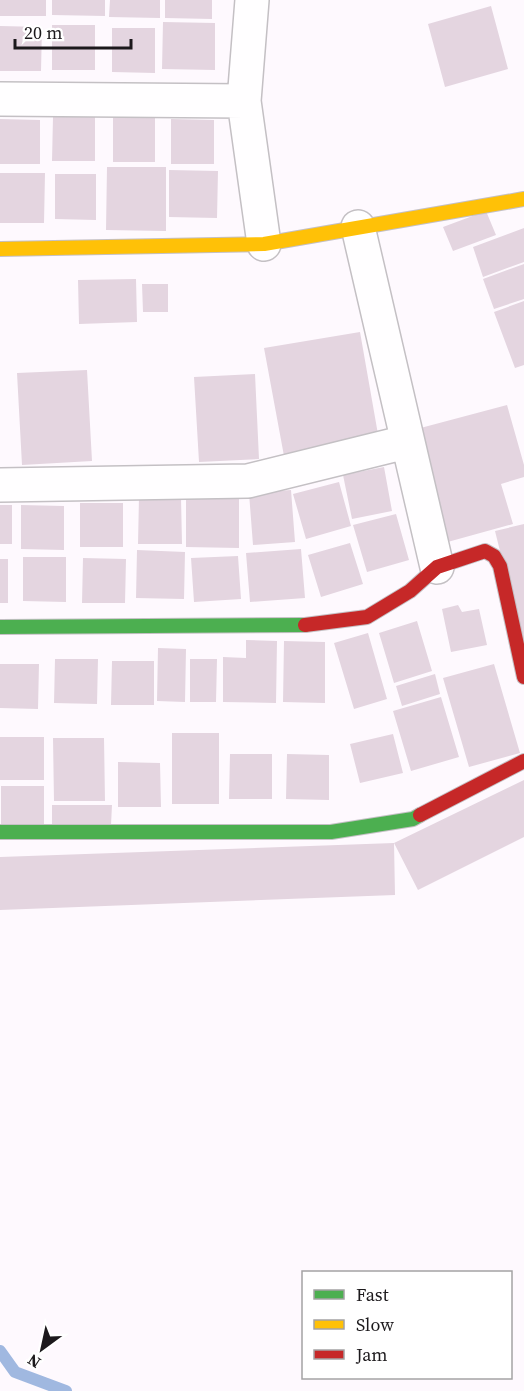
<svg xmlns="http://www.w3.org/2000/svg" width="524" height="1391" font-family="'Source Serif 4',serif">
<style>
.lines{fill:none;stroke-linecap:round;stroke-linejoin:round}
.stream{stroke:#a0b8e0;stroke-width:12}
.building{fill:#e4d5e0}
.street-casing{stroke:#c4c0c4;stroke-width:36}
.fast-casing{stroke:#c4c0c4;stroke-width:16}
.slow-casing{stroke:#c4c0c4;stroke-width:16}
.jam-casing{stroke:#c4c0c4;stroke-width:16}
.street{stroke:#fffeff;stroke-width:33}
.fast{stroke:#4caf50;stroke-width:14}
.slow{stroke:#ffc107;stroke-width:14}
.jam{stroke:#c62828;stroke-width:14}
</style>
<rect width="100%" height="100%" fill="#fef9fe"/>
<g class="lines">
<path class="stream" d="M 0,1351 L 15,1372 L 66,1391"/>
</g>
<path class="building" d="M 0,0 L 46,0 L 46,16 L 0,16 Z
M 52,0 L 105,0 L 105,16 L 52,15 Z
M 110,0 L 160,0 L 160,18 L 109,17 Z
M 165,0 L 212,0 L 212,19 L 165,18 Z
M 491,6 L 508,69 L 445,87 L 428,24 Z
M 163,22 L 215,23 L 215,70 L 162,69 Z
M 52,25 L 95,25 L 95,70 L 52,70 Z
M 0,26 L 42,27 L 41,71 L 0,71 Z
M 112,28 L 155,28 L 155,73 L 112,72 Z
M 53,117 L 95,117 L 95,161 L 52,161 Z
M 113,117 L 155,117 L 155,162 L 113,162 Z
M 0,119 L 40,120 L 40,164 L 0,164 Z
M 171,119 L 214,120 L 214,164 L 171,164 Z
M 107,167 L 166,167 L 166,231 L 106,230 Z
M 169,170 L 218,171 L 217,218 L 169,217 Z
M 0,173 L 45,173 L 44,223 L 0,223 Z
M 55,174 L 96,174 L 96,220 L 55,219 Z
M 486,211 L 496,235 L 453,251 L 443,227 Z
M 524,228 L 524,262 L 483,277 L 473,247 Z
M 524,264 L 524,299 L 494,309 L 483,279 Z
M 136,279 L 137,322 L 79,324 L 78,280 Z
M 142,284 L 168,284 L 168,312 L 143,312 Z
M 524,301 L 524,365 L 515,368 L 494,312 Z
M 360,332 L 379,440 L 284,456 L 264,348 Z
M 87,370 L 92,461 L 22,465 L 17,373 Z
M 255,374 L 259,459 L 199,462 L 194,377 Z
M 507,405 L 524,465 L 524,477 L 501,484 L 513,524 L 444,543 L 413,430 Z
M 384,467 L 392,511 L 352,519 L 343,475 Z
M 339,482 L 351,526 L 306,539 L 293,494 Z
M 291,490 L 295,542 L 253,545 L 249,493 Z
M 186,494 L 239,495 L 239,548 L 186,547 Z
M 139,497 L 181,497 L 182,544 L 138,544 Z
M 80,503 L 123,503 L 123,547 L 80,547 Z
M 0,505 L 12,505 L 12,544 L 0,544 Z
M 21,505 L 64,506 L 64,550 L 21,549 Z
M 396,514 L 409,560 L 367,572 L 353,525 Z
M 524,524 L 524,643 L 523,643 L 495,531 Z
M 350,543 L 363,584 L 321,597 L 308,555 Z
M 301,549 L 305,598 L 250,602 L 246,553 Z
M 137,550 L 185,552 L 184,599 L 136,598 Z
M 238,556 L 241,599 L 194,602 L 191,558 Z
M 23,557 L 66,557 L 66,602 L 23,601 Z
M 83,558 L 126,559 L 125,603 L 82,603 Z
M 0,559 L 8,559 L 8,603 L 0,603 Z
M 458,605 L 462,612 L 479,609 L 487,645 L 451,652 L 442,609 Z
M 417,621 L 432,671 L 394,683 L 379,633 Z
M 368,633 L 387,699 L 354,709 L 334,643 Z
M 246,640 L 277,641 L 276,703 L 223,702 L 223,657 L 246,658 Z
M 284,641 L 325,642 L 325,703 L 283,702 Z
M 158,648 L 186,649 L 185,702 L 157,701 Z
M 55,659 L 98,659 L 97,704 L 54,703 Z
M 190,659 L 217,659 L 216,702 L 190,702 Z
M 112,661 L 154,661 L 154,705 L 111,705 Z
M 0,664 L 39,664 L 38,709 L 0,708 Z
M 494,664 L 520,753 L 469,767 L 443,678 Z
M 435,674 L 440,694 L 402,706 L 396,686 Z
M 441,697 L 459,757 L 411,771 L 393,711 Z
M 172,733 L 219,733 L 219,804 L 172,804 Z
M 393,734 L 403,773 L 360,783 L 350,744 Z
M 0,737 L 44,737 L 44,780 L 0,780 Z
M 53,738 L 104,738 L 105,801 L 54,801 Z
M 230,754 L 272,754 L 272,799 L 229,799 Z
M 287,754 L 329,755 L 329,800 L 286,799 Z
M 118,762 L 160,763 L 161,807 L 118,807 Z
M 524,780 L 524,837 L 418,890 L 394,843 Z
M 1,786 L 44,786 L 44,824 L 1,824 Z
M 52,805 L 112,805 L 111,825 L 52,825 Z
M 394,843 L 395,895 L 0,910 L 0,857 Z"/>
<g class="lines">
<g class="street-casing">
<path id="street" d="M 252,0 L 244,101 L 264,244
M 0,99 L 244,101
M 358,227 L 437,567
M 0,485 L 248,481 L 406,442"/>
</g>
<g class="fast-casing">
<path id="fast" d="M 0,627 L 305,625
M 0,832 L 331,832 L 413,819 L 420,815"/>
</g>
<g class="slow-casing">
<path id="slow" d="M 0,249 L 264,244 L 524,199"/>
</g>
<g class="jam-casing">
<path id="jam" d="M 305,625 L 367,617 L 410,591 L 437,567 L 485,551 L 494,556 L 500,566 L 524,677
M 420,815 L 524,761"/>
</g>
<use href="#street" class="street"/>
<use href="#fast" class="fast"/>
<use href="#slow" class="slow"/>
<use href="#jam" class="jam"/>
</g>
<rect x="302" y="1271" width="210" height="108" fill="#ffffff" stroke="#a4a3a4" stroke-width="1.5"/>
<rect x="314" y="1290" width="30" height="9" fill="#4caf50" stroke="#a4a3a4" stroke-width="1.5"/>
<text x="356" y="1301" font-size="18" fill="#1c191c">Fast</text>
<rect x="314" y="1320" width="30" height="9" fill="#ffc107" stroke="#a4a3a4" stroke-width="1.5"/>
<text x="356" y="1331" font-size="18" fill="#1c191c">Slow</text>
<rect x="314" y="1350" width="30" height="9" fill="#c62828" stroke="#a4a3a4" stroke-width="1.5"/>
<text x="356" y="1361" font-size="18" fill="#1c191c">Jam</text>
<g transform="translate(42 1349) rotate(213)" stroke="#ffffff" stroke-width="4.5" paint-order="stroke">
<path d="M0-4.5L10 22L0 15L-10 22Z" fill="#1c191c"/>
<text y="-9" font-size="16" font-weight="bold" text-anchor="middle" fill="#1c191c">N</text>
</g>
<path d="M15 39v9h116v-9" fill="none" stroke="#1c191c" stroke-width="3"/>
<text x="24" y="39" font-size="18" fill="#1c191c" stroke="#ffffff" stroke-width="4.5" paint-order="stroke">20 m</text>
</svg>
